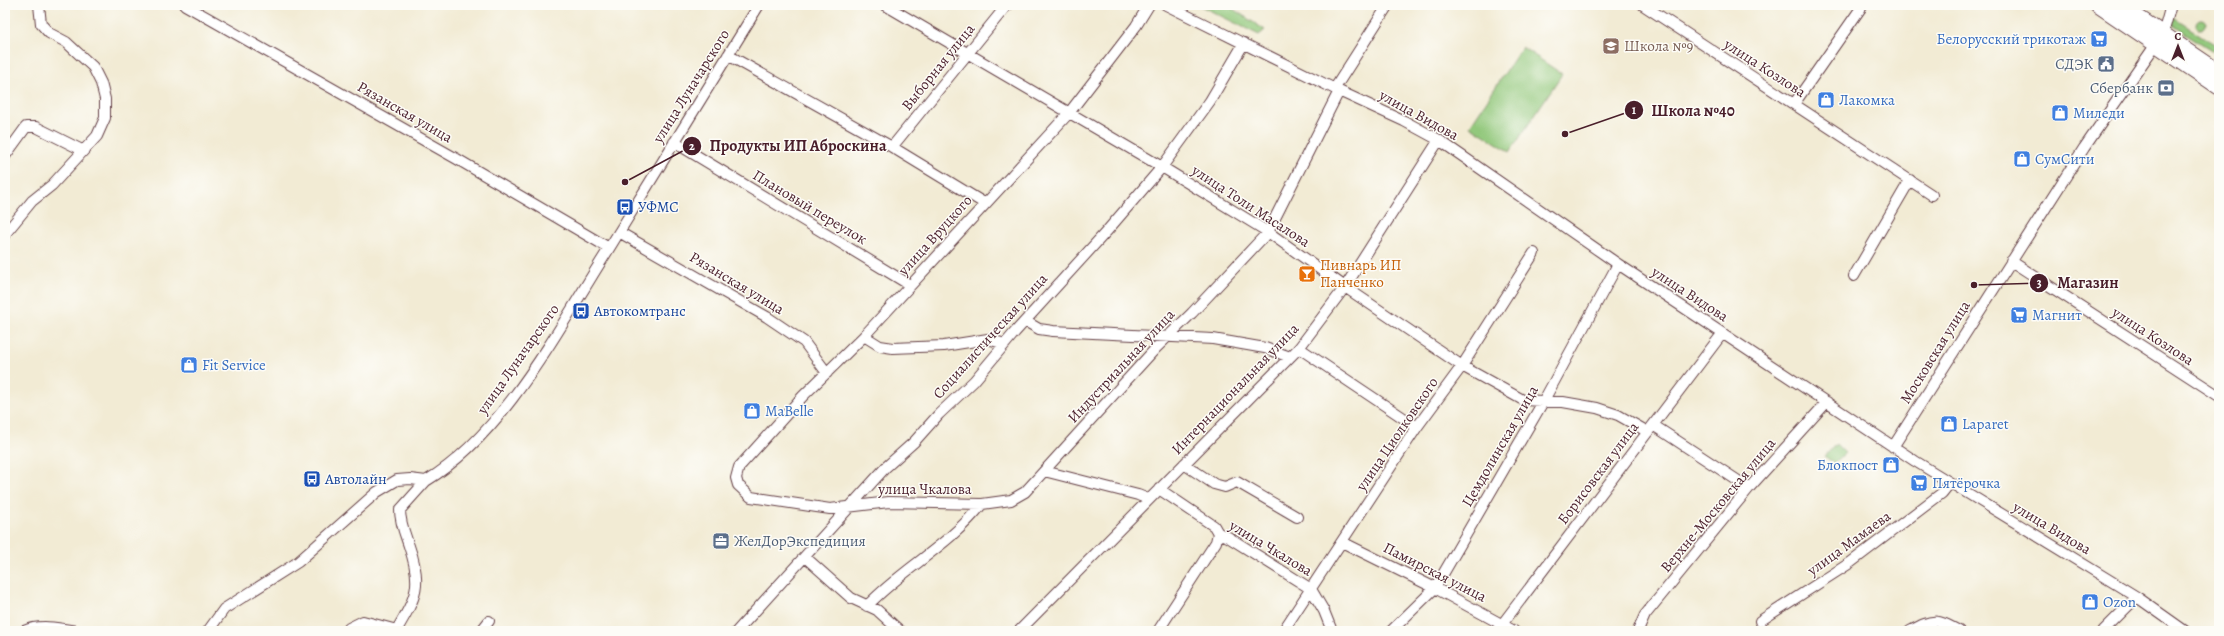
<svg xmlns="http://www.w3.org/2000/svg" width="2224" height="636" font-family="Alegreya,serif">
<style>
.green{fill:#92c87b;stroke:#6e7453}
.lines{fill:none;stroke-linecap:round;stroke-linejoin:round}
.minor-casing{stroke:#633e44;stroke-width:12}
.highway-casing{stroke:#633e44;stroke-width:17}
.minor{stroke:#fff;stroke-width:10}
.highway{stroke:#fff;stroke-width:15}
.labels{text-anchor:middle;stroke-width:3;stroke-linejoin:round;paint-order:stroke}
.shop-label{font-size:15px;fill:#366cbe;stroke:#fdfcf7;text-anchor:start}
.education-label{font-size:15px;fill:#785e54;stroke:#fdfcf7;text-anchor:start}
.service-label{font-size:15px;fill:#4e5e75;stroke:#fdfcf7;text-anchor:end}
.street-label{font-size:15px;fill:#4a1f2b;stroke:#fdfcf7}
.transit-label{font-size:15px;fill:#164399;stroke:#fdfcf7;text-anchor:start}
.food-label{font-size:15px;fill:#c56008;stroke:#fdfcf7;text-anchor:start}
.leader{fill:none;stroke:#4a1f2b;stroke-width:1.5}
.callout-dot{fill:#4a1f2b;stroke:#fdfcf7;stroke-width:1.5}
.mark-label{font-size:12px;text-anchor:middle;font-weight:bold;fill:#fff}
.callout-label{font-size:16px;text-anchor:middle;font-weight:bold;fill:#4a1f2b;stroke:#fdfcf7;stroke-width:3;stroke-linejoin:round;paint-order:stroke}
</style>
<rect width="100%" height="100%" fill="#fdfcf7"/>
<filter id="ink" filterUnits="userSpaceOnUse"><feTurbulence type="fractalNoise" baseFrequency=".025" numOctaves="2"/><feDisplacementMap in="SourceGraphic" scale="8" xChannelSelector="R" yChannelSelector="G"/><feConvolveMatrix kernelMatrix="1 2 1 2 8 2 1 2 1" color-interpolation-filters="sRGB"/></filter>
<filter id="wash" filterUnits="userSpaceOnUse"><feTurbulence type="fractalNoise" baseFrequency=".012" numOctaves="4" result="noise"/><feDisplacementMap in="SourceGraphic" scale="16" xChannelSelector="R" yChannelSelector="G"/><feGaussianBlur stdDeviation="0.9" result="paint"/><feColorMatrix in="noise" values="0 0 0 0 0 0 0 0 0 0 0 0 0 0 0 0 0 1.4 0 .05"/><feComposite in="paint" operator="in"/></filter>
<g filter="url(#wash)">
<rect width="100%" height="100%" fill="#f2ebd4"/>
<path class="green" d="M 1199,5 L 1227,5 L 1265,30 L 1259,35 Z
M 2172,17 L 2219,47 L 2216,53 L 2168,22 Z
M2196 24a5 5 0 1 1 10 0a5 5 0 1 1-10 0Z
M 1522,47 L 1562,74 L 1510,152 L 1470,126 Z
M 1836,444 L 1845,453 L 1834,464 L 1825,456 Z"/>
</g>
<g filter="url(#ink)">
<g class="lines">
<g class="minor-casing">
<path id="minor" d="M 185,5 L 457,159 L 609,248
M 885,5 L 1162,167 L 1268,232 L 1345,287 L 1462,366 L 1523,400 L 1563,402 L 1597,408 L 1618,415 L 1648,432
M 1149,5 L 1136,26 L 1069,113 L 864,336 L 803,396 L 739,467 L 736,478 L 738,485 L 751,497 L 830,509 L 889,502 L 982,504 L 1011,500 L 1025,492 L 1156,348 L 1192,313 L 1268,232 L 1339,91
M 1166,5 L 1339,91 L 1404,121 L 1439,140 L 1618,264 L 1915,461 L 2137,597 L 2185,631
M 1643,5 L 1932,195
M 728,55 L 892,147 L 984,203
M 1335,88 L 1388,5
M 1794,104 L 1863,5
M 674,142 L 910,285
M 892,147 L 1007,5
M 5,156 L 26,127 L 36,127 L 82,150
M 619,232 L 767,317 L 804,342 L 827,373
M 5,234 L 32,201 L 52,185 L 97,136 L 105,118 L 105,99 L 101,83 L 93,67 L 66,42 L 49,33 L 41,24 L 39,5
M 2011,261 L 2219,396
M 1854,276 L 1910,180
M 1025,321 L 1039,329 L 1053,331 L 1213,339 L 1265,348 L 1290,357
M 864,336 L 880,346 L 893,348 L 944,346 L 988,339 L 1005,344
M 1299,348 L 1417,427
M 1653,425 L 1749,488
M 1893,447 L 2084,148 L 2163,34 L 2171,5
M 1184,464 L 1214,484 L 1225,487 L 1237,482 L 1297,517
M 1044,471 L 1138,495 L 1148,499
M 1159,489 L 1214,526 L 1218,533 L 1228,537 L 1311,589 L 1324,611 L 1332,631
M 1342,542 L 1435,588 L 1514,631
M 805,557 L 851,598 L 877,610 L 900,631
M 867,606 C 903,568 948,547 982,504
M 1760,621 L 1850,563 L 1942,493 L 1950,483
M 24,631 C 40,624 59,628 76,631
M 208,631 L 224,609 L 298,562 L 377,492 L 397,480 L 410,479 L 426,481 C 504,434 557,331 605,255 C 656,172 708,88 759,5
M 348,631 L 349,628 L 363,621 L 397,630
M 396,631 C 416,597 423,586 409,546 C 405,534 400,523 400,510 L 426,481
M 481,631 L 489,621
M 737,631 L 886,467 L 914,442 L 939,414 L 974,381 L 1015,332 L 1106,232 L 1162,167 L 1210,101 L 1244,43
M 1019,631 L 1299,348 L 1345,287 L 1439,140
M 1158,631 L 1216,542 L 1218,533
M 1283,631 L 1417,427 L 1462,366 L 1534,253
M 1391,631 L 1435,588 L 1543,402 L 1618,264
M 1497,631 L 1722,334
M 1638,631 L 1645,615 L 1749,488 L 1827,402
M 1910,631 C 1933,619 1936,618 1959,631
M 2103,631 L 2137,597"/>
</g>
<g class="highway-casing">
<path id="highway" d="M 2098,5 L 2219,87
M 2120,5 L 2219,72"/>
</g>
<use href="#minor" class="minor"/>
<use href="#highway" class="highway"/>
</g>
</g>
<defs>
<g id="supermarket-square" transform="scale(0.9)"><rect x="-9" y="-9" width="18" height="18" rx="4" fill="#3f7fe0" stroke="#fdfcf7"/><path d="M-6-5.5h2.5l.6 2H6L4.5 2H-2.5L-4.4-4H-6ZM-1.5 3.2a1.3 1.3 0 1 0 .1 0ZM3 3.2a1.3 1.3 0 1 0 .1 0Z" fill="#fff"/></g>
<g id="school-square" transform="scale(0.9)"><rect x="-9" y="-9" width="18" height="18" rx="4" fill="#8d6e63" stroke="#fdfcf7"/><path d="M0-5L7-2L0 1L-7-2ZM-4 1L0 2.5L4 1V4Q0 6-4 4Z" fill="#fff"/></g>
<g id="civic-square" transform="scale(0.9)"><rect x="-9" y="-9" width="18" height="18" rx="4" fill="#5c6f8a" stroke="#fdfcf7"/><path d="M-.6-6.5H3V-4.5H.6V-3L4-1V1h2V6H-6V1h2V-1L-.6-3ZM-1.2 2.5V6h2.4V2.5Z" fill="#fff"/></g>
<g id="bank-square" transform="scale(0.9)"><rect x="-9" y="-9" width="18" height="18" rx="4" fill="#5c6f8a" stroke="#fdfcf7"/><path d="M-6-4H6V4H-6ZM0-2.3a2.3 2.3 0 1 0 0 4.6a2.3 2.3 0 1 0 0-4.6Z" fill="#fff"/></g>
<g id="shop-square" transform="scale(0.9)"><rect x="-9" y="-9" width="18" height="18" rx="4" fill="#3f7fe0" stroke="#fdfcf7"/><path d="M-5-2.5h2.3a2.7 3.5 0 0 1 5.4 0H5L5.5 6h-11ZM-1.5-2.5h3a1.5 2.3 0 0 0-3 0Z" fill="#fff"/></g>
<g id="bus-square" transform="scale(0.9)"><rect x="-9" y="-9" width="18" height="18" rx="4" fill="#1a4fb4" stroke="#fdfcf7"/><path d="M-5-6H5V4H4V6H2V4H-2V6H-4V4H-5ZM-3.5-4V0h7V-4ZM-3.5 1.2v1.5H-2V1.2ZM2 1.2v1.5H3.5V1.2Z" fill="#fff"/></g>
<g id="bar-square" transform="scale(0.9)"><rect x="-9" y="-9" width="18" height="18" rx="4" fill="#e8710a" stroke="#fdfcf7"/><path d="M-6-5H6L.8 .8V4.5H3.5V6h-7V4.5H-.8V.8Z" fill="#fff"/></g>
<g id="office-square" transform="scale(0.9)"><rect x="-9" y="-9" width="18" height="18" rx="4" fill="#5c6f8a" stroke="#fdfcf7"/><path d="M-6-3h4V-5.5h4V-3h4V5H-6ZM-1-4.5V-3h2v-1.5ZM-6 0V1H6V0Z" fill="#fff"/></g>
</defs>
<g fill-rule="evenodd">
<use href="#supermarket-square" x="2099" y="39"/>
<use href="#school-square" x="1611" y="46"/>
<use href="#civic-square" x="2106" y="64"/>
<use href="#bank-square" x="2166" y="88"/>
<use href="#shop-square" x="1826" y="100"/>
<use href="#shop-square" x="2060" y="113"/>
<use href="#shop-square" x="2022" y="159"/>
<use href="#bus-square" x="625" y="207"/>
<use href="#bar-square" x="1307" y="274"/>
<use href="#bus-square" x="581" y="311"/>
<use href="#supermarket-square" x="2019" y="315"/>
<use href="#shop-square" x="189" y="365"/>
<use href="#shop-square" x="752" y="411"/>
<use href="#shop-square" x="1949" y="424"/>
<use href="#shop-square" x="1891" y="465"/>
<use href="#bus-square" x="312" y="479"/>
<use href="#supermarket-square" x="1919" y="483"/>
<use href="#office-square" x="721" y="541"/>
<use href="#shop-square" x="2090" y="602"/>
</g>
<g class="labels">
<g class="shop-label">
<text x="2086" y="44" text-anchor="end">Белорусский трикотаж</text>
<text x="1839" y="105">Лакомка</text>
<text x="2073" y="118">Миледи</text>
<text x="2035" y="164">СумСити</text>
<text x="2032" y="320">Магнит</text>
<text x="202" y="370">Fit Service</text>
<text x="765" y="416">MaBelle</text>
<text x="1962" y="429">Laparet</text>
<text x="1878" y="470" text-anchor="end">Блокпост</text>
<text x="1932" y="488">Пятёрочка</text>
<text x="2103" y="607">Ozon</text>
</g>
<g class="education-label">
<text x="1624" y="51">Школа №9</text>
</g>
<g class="service-label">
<text x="2093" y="69">СДЭК</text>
<text x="2153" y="93">Сбербанк</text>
<text x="734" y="546" text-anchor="start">ЖелДорЭкспедиция</text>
</g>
<g class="street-label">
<text transform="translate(938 67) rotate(-51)" y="5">Выборная улица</text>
<text transform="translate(1765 68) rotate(33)" y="5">улица Козлова</text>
<text transform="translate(691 86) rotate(-58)" y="5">улица Луначарского</text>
<text transform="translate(405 112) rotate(30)" y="5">Рязанская улица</text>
<text transform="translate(1419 115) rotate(29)" y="5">улица Видова</text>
<text transform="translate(1251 206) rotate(33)" y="5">улица Толи Масалова</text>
<text transform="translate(810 207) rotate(31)" y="5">Плановый переулок</text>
<text transform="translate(935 235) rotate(-48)" y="5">улица Вруцкого</text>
<text transform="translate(737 283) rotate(31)" y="5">Рязанская улица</text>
<text transform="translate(1690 294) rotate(33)" y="5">улица Видова</text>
<text transform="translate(990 336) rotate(-48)" y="5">Социалистическая улица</text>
<text transform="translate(2153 336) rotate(33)" y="5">улица Козлова</text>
<text transform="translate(1935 352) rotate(-58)" y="5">Московская улица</text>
<text transform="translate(518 359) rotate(-55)" y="5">улица Луначарского</text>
<text transform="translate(1121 366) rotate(-47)" y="5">Индустриальная улица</text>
<text transform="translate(1235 389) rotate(-46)" y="5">Интернациональная улица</text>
<text transform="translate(1397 434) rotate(-56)" y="5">улица Циолковского</text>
<text transform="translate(1500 446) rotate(-60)" y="5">Цемдолинская улица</text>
<text transform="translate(1598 473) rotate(-53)" y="5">Борисовская улица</text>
<text x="925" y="494">улица Чкалова</text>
<text transform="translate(1718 505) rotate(-50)" y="5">Верхне-Московская улица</text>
<text transform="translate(2052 528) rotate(31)" y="5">улица Видова</text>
<text transform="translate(1849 543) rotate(-36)" y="5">улица Мамаева</text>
<text transform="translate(1271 548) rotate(31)" y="5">улица Чкалова</text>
<text transform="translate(1435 572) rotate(27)" y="5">Памирская улица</text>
</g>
<g class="transit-label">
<text x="638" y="212">УФМС</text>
<text x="594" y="316">Автокомтранс</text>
<text x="325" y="484">Автолайн</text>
</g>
<g class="food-label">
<text x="1320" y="270">Пивнарь ИП<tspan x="1320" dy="17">Панченко</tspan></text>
</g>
</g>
<path class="leader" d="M1565 134L1634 110M625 182L692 146M1974 285L2039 283"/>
<g class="callout-dot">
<circle cx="1565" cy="134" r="4"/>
<circle cx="625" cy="182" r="4"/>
<circle cx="1974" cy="285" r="4"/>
<circle cx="1634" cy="110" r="10"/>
<circle cx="692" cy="146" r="10"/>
<circle cx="2039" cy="283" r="10"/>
</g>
<g class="mark-label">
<text x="1634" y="114">1</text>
<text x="692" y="150">2</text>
<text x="2039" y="287">3</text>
</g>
<g class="callout-label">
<text x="1693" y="116">Школа №40</text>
<text x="798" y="151">Продукты ИП Аброскина</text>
<text x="2088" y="288">Магазин</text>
</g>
<rect width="2224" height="636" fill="none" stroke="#fdfcf7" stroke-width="20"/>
<g transform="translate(2178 46)" stroke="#fdfcf7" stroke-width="3" paint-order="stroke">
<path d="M0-3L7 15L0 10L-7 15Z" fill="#4a1f2b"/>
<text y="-6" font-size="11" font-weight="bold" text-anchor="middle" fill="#4a1f2b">С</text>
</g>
</svg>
